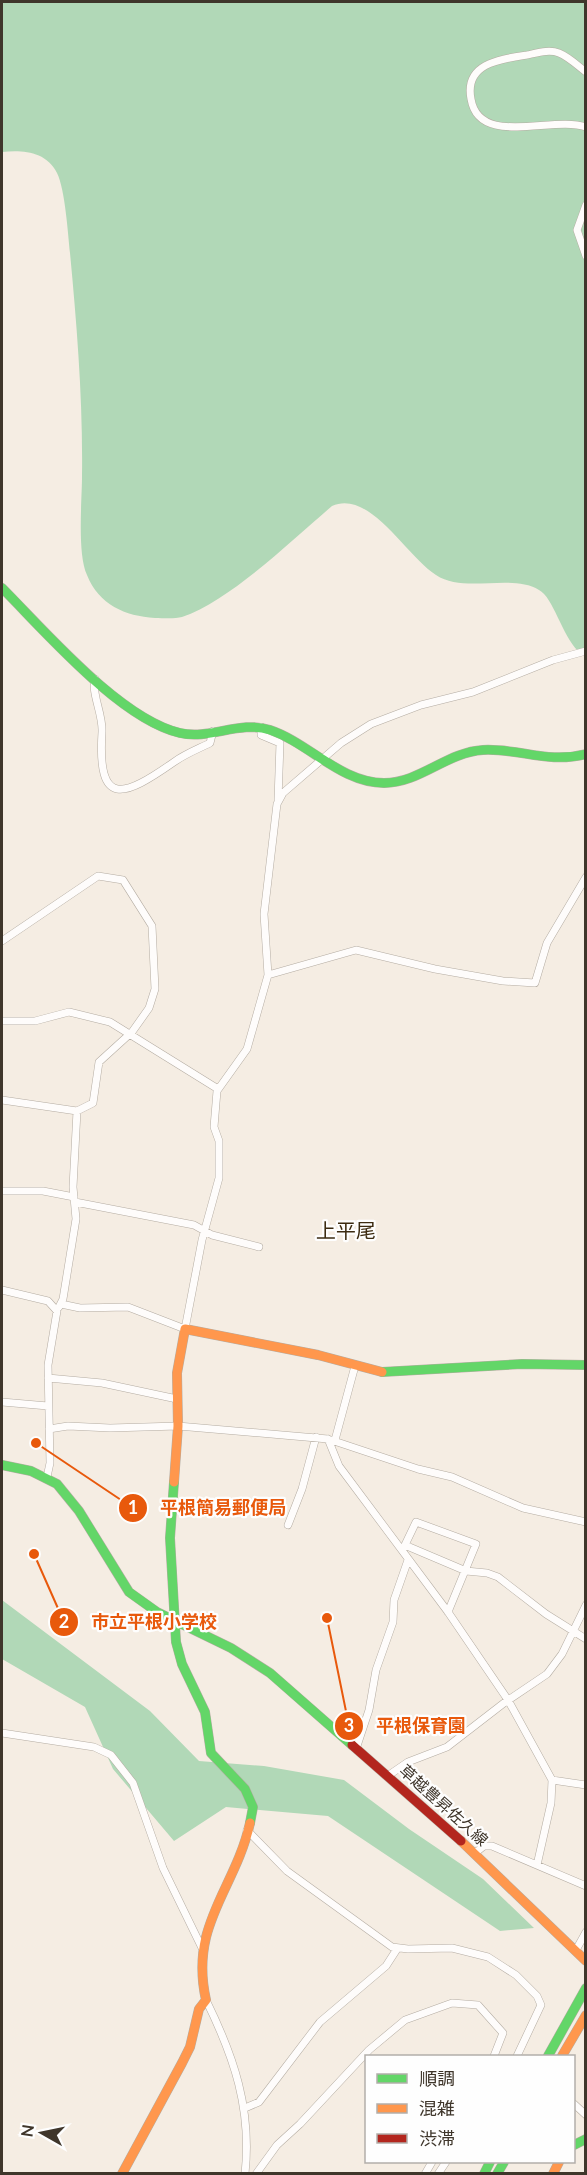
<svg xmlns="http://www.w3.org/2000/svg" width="587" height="2175" font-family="Lato,'Noto Sans JP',sans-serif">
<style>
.forest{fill:#b1d8b7}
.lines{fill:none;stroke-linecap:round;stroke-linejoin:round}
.street-casing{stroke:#b4aca2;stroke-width:8}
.fast-casing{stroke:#b4aca2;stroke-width:10}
.slow-casing{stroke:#b4aca2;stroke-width:10}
.jam-casing{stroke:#b4aca2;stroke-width:10}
.street{stroke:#fefcfb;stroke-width:7}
.fast{stroke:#63d668;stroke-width:9}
.slow{stroke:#ff974d;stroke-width:9}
.jam{stroke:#b3261e;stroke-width:9}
.labels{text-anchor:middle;stroke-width:4.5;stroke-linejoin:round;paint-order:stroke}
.street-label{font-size:16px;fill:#3f362b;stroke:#fefefe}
.quarter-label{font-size:20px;fill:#3c2b11;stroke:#fefefe}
.leader{fill:none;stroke:#e8590c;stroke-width:2}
.callout-dot{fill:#e8590c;stroke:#fefefe;stroke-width:2}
.mark-label{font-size:18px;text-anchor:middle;font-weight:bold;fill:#fff}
.callout-label{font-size:18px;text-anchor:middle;font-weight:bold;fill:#e8590c;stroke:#fefefe;stroke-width:4.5;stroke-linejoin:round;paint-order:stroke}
</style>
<rect width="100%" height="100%" fill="#f5ede3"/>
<path class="forest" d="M 2,2 L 585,2 L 585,650 L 578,651 C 562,635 553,597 539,590 C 511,573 464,594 436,575 C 406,556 370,489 332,506 C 292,540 231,600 182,617 C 175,619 163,618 155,618 C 125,616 99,605 87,575 C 77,553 82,501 82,476 C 83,401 77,327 70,253 C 68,234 65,189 57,173 C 46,151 22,150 2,152 Z
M 2,1600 L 150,1711 L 199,1761 L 264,1766 L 344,1780 L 409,1829 L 483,1879 L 534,1928 L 500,1931 L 328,1816 L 226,1807 L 174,1841 L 113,1769 L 85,1707 L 2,1659 Z"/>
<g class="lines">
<g class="street-casing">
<path id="street" d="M 586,72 C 578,66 569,57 559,53 C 549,49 537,53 527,55 C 501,59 464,63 471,99 C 479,148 553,115 586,127
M 586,205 L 577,230 L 586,256
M 95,679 C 91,693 103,714 102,732 C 97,809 124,797 174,762 C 185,754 198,749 210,743 L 213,731
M 261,727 L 261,735 L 280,743 L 278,800
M 2,941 L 98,876 L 123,880 L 152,926 L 155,989 L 149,1008 L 132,1032 L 99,1062 L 93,1103 L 77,1111 L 2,1100
M 268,975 L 356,950 L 435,969 L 503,981 L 535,983 L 547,943 L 586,877
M 2,1021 L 35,1021 L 69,1012 L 110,1022 L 218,1089
M 2,1191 L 43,1191 L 74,1197
M 75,1202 L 194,1225 L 212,1235 L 259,1247
M 2,1290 L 48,1301 L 57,1311 L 48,1365 L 50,1463 L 47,1477
M 61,1304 L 80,1308 L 128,1307 L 185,1329 L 202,1240 L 219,1178 L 219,1141 L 214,1127 L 217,1091 L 247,1049 L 268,975 L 264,914 L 277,804 L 283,793 L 341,743 L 371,724 L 421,705 L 473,692 L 553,660 L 586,651
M 59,1307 L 63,1299 L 76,1219 L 73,1187 L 77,1111
M 48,1378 L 102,1383 L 177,1399
M 2,1402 L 48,1406
M 49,1429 L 68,1426 L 110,1428 L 178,1426 L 328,1439 L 418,1469 L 452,1477 L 523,1508 L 586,1522
M 328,1439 L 339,1466 L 448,1612 L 508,1700 L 552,1780 L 551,1803 L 537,1865
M 335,1440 L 355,1366
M 288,1525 L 302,1489 L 316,1437
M 407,1546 L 466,1571 L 487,1573 L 498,1577 L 546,1614 L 586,1639
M 404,1547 L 416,1522 L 476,1544 L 448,1612
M 2,1733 L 94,1747 L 111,1755 L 133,1783 L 163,1868 L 202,1948
M 356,1749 L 369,1710 L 376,1670 L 393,1622 L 394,1600 L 408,1560
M 389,1775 L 408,1762 L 447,1747 L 504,1703 L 547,1674 L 562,1654 L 586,1605
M 552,1780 L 586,1785
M 247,1830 L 287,1871 L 392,1947 L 408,1949 L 452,1948 L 488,1957 L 516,1975 L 537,1996 L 541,2005 L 517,2056
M 475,1853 L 484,1846 L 492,1846 L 586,1886
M 576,1950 L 586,1932
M 206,2000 C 234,2057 252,2109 245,2174
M 574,2104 L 586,2115
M 245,2108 L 259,2102 L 320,2022 L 386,1966 L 397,1949
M 256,2174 L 277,2145 L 300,2124 L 369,2050 L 405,2020 L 452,2003 L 478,2005 L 503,2033 L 494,2056
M 425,2174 L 432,2162
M 438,2174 L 446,2162"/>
</g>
<g class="fast-casing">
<path id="fast" d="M 2,588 C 45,631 120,719 180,733 C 210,740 240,720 270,730 C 309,743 341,783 384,783 C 420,783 447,752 483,750 C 520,748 547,764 586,754
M 382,1372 L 522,1364 L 586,1365
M 2,1465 L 31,1471 L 57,1484 L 79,1511 L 129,1592 L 157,1612 L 231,1648 L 270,1673 L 352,1745
M 174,1482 L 170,1538 L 176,1642 L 182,1664 L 205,1712 L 211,1753 L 245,1789 L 253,1807 L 250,1823
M 548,2056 L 586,1988
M 574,2145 L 586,2139
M 484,2174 L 490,2162
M 497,2174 L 504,2162"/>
</g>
<g class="slow-casing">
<path id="slow" d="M 174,1482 L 178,1426 L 177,1373 L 185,1329 L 318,1355 L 382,1372
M 461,1841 L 586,1961
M 562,2056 L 586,2015
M 122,2174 L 182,2063 L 190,2047 L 199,2009 L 206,2000 C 189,1924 235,1890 250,1823
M 553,2174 L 559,2162"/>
</g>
<g class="jam-casing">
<path id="jam" d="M 352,1745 L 461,1841"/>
</g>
<use href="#street" class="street"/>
<use href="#fast" class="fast"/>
<use href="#slow" class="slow"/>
<use href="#jam" class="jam"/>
</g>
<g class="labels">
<g class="street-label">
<text transform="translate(444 1805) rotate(42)" y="6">草越豊昇佐久線</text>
</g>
<g class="quarter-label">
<text x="346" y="1238">上平尾</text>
</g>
</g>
<path class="leader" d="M36 1443L133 1508M34 1554L64 1622M327 1618L349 1726"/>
<g class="callout-dot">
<circle cx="36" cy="1443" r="6"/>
<circle cx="34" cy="1554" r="6"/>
<circle cx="327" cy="1618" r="6"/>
<circle cx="133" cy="1508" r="15"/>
<circle cx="64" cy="1622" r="15"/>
<circle cx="349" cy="1726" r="15"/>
</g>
<g class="mark-label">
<text x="133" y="1514">1</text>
<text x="64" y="1628">2</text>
<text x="349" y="1732">3</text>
</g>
<g class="callout-label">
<text x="223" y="1514">平根簡易郵便局</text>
<text x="154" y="1628">市立平根小学校</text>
<text x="421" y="1732">平根保育園</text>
</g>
<rect width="587" height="2175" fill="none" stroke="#3f362b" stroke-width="6"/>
<rect x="365" y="2055" width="210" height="108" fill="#fefefe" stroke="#b2aeaa" stroke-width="1.5"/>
<rect x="377" y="2074" width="30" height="9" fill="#63d668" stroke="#b2aeaa" stroke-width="1.5"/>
<text x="419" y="2085" font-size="18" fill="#3f362b">順調</text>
<rect x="377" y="2104" width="30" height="9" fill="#ff974d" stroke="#b2aeaa" stroke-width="1.5"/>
<text x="419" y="2115" font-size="18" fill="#3f362b">混雑</text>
<rect x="377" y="2134" width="30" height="9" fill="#b3261e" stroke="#b2aeaa" stroke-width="1.5"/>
<text x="419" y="2145" font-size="18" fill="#3f362b">渋滞</text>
<g transform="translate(42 2133) rotate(279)" stroke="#fefefe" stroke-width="4.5" paint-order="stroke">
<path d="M0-4.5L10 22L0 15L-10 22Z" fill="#3f362b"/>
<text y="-9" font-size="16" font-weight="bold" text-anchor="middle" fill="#3f362b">N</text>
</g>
</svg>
